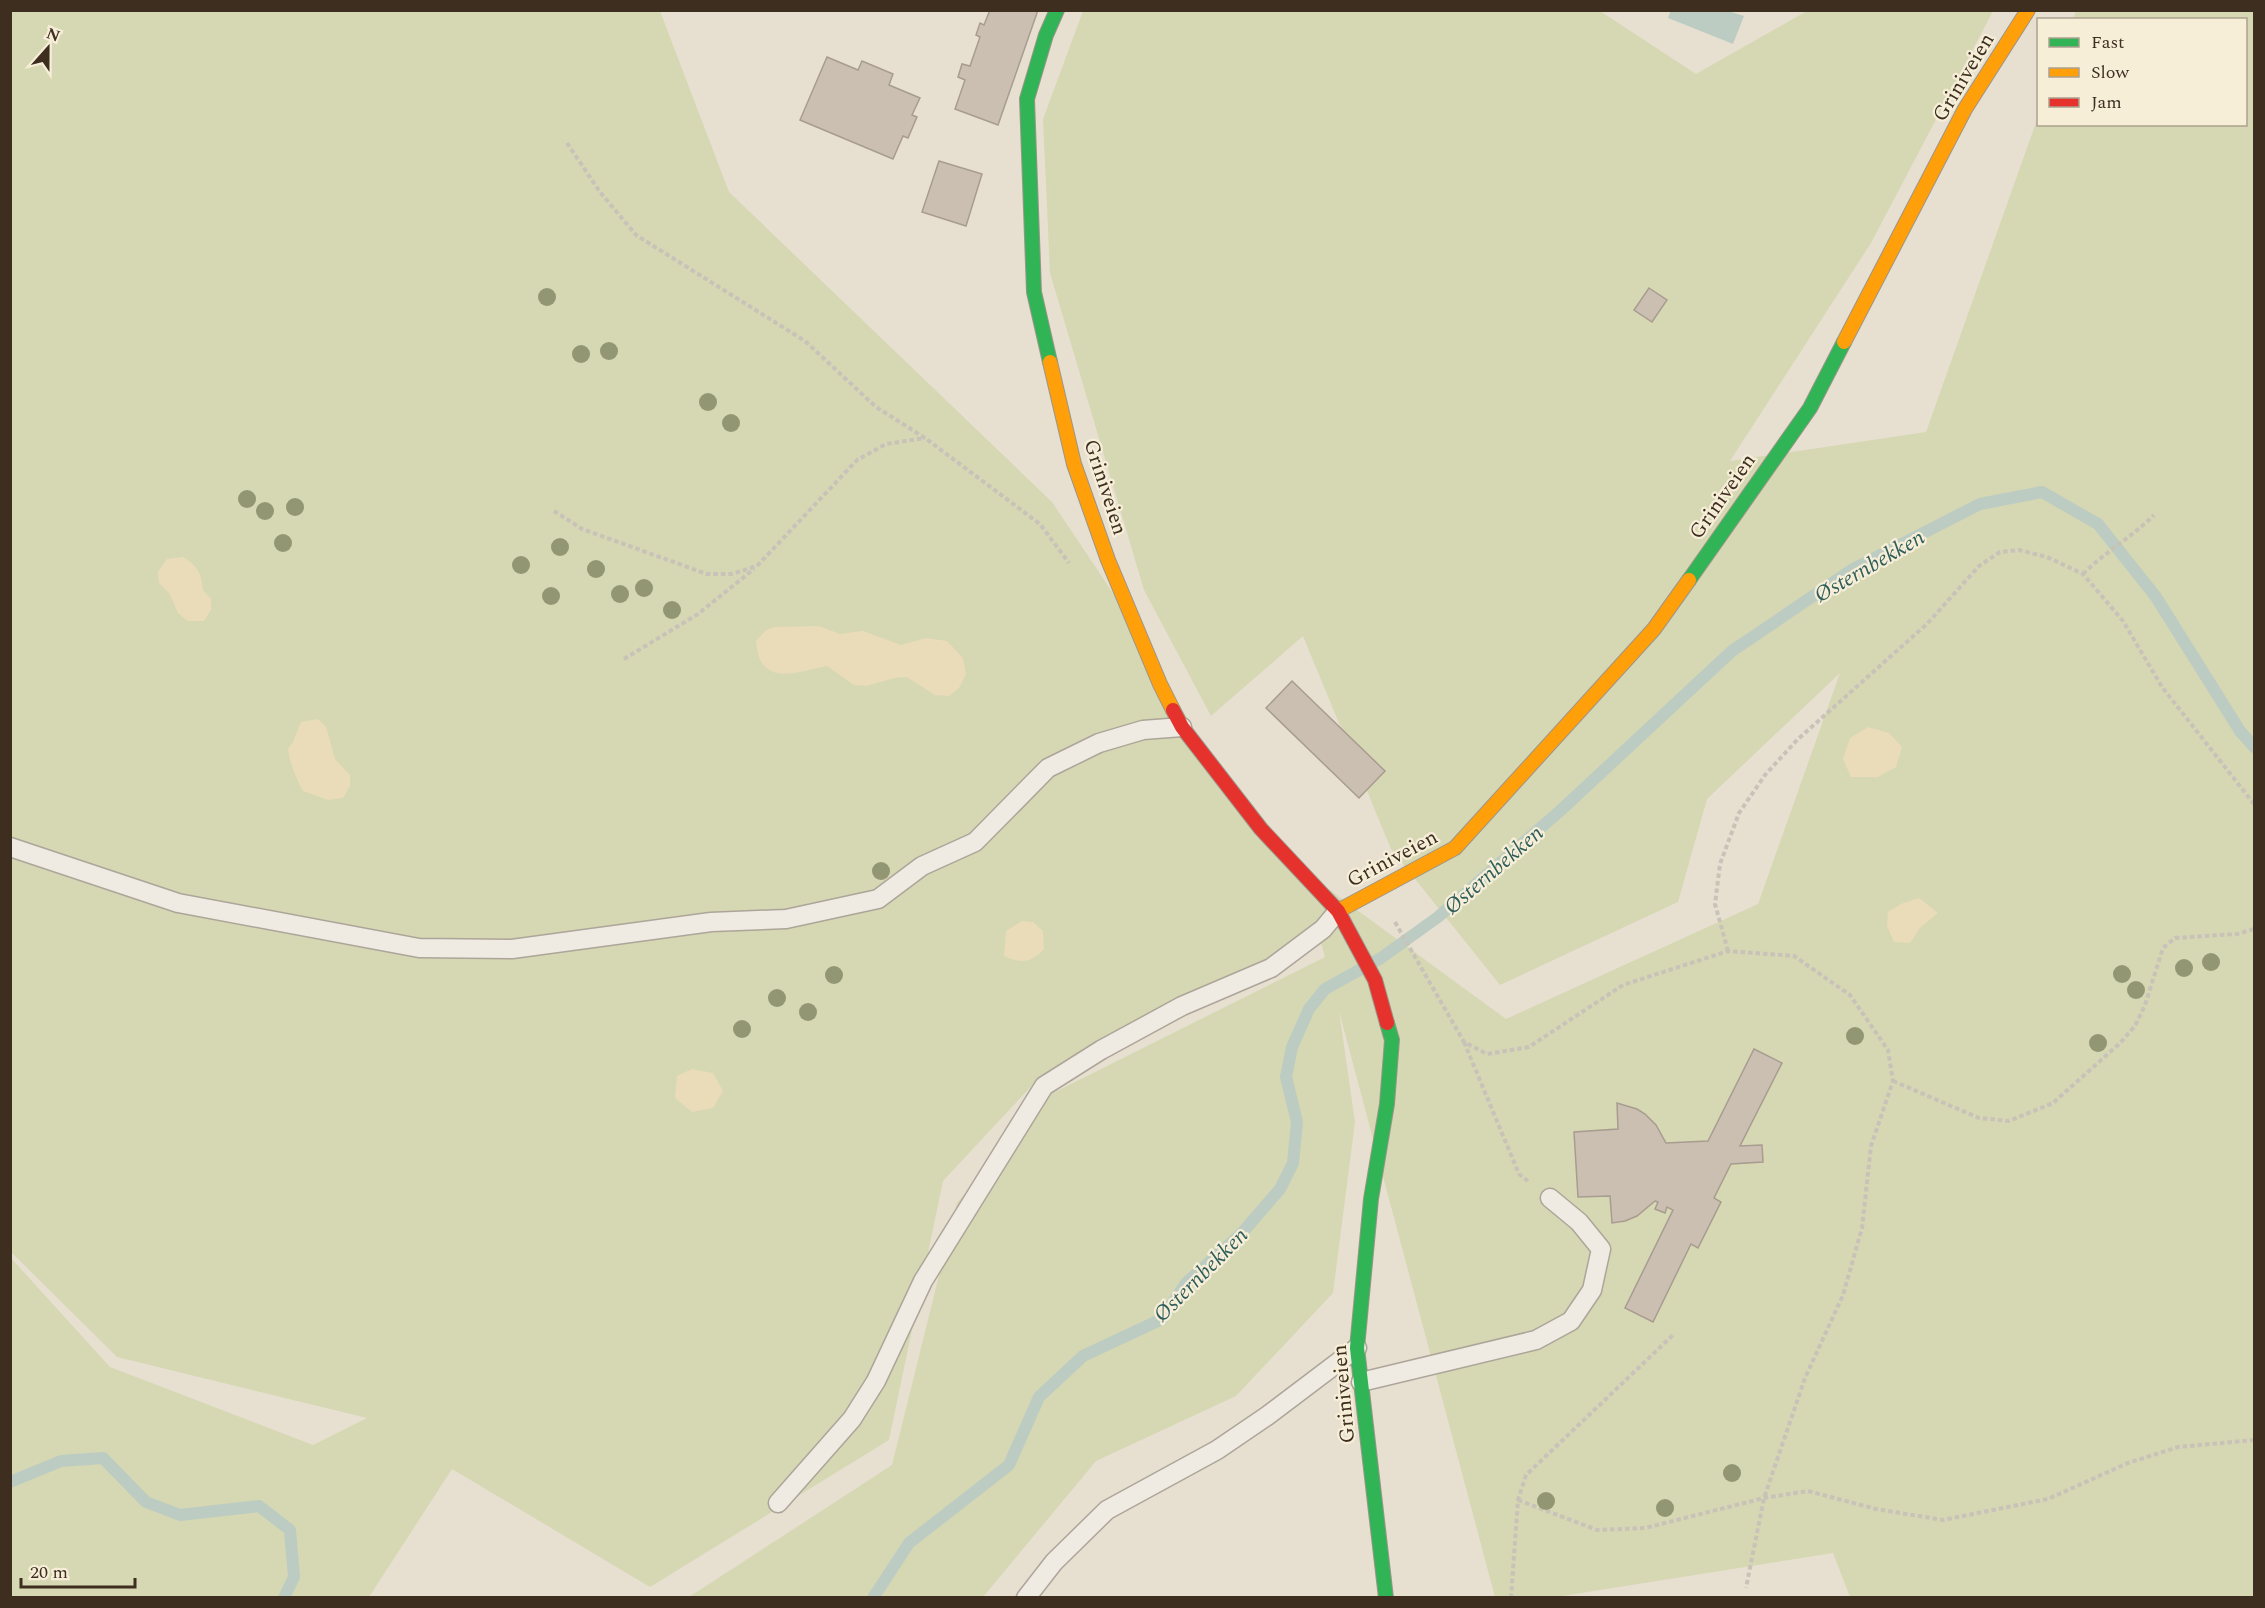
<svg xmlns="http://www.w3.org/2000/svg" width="2265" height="1608" font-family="Spectral,serif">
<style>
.green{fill:#d6d7b3}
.sand{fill:#eadcb9}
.water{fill:#bcccc2}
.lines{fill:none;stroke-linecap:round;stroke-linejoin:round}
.stream{stroke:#bcccc2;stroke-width:12}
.building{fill:#cbbfb2;stroke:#a89c90;stroke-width:1.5}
.lane-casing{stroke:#ada599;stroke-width:21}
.fast-casing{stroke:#9c958a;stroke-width:16}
.slow-casing{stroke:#9c958a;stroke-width:16}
.jam-casing{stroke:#9c958a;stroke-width:16}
.path{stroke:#c8c2b9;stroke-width:4;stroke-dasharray:4.5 3;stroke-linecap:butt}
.lane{stroke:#efebe3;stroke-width:18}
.fast{stroke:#30b455;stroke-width:14}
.slow{stroke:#ff9f0a;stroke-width:14}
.jam{stroke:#e5322d;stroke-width:14}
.tree{fill:#929673}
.labels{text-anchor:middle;stroke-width:4.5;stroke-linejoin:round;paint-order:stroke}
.street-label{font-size:21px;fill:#3d2e20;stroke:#f7eed8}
.water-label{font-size:22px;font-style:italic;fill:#2f5d5a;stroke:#f7eed8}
</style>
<rect width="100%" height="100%" fill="#e7e0d1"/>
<path class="green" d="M 11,11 L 660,11 L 729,192 L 1052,502 L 1121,605 L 1256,836 L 1506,1019 L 1758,904 L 1840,673 L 1707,799 L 1678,902 L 1500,985 L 1391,849 L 1303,636 L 1211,716 L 1144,590 L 1050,273 L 1043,119 L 1083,11 L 1600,11 L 1696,74 L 1807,11 L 1993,11 L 1871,243 L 1730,461 L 1926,432 L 2038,117 L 2038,124 L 2246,124 L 2246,20 L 2073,19 L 2076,11 L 2254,11 L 2254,1597 L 1850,1597 L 1833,1553 L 1556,1597 L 1495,1597 L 1339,1011 L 1355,1122 L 1333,1293 L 1236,1396 L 1096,1461 L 983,1597 L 689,1597 L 892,1465 L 957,1203 L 1049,1095 L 1325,957 L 1320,940 L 1037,1080 L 943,1181 L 889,1440 L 650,1587 L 452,1469 L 369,1597 L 11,1597 L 10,1257 L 110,1367 L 313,1445 L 367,1418 L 117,1357 L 11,1252 Z"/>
<path class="sand" d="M 183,557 C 198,566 201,573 203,590 L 211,599 L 211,610 L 204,621 L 188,621 L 178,613 L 169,593 L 159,583 L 158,572 L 167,559 Z
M 819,626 L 840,634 L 863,631 L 901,645 L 926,638 L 947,641 L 963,658 L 966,674 L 959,688 L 949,696 L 935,695 L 907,677 L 894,678 L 867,686 L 854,685 L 827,666 C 794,673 759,687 756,641 L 766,630 L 775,627 Z
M 318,719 L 326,727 L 335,759 L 350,775 L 350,786 L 343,798 L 328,800 L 303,791 C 297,781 289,760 288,749 L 293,742 L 301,722 Z
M 1868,727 L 1889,733 L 1902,747 L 1896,767 L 1878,777 L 1851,777 L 1843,759 L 1850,738 Z
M 1919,898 L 1938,913 L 1920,928 L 1910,943 L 1894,942 L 1887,926 L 1888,912 L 1901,904 Z
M 1022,921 L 1033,922 L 1043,931 L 1044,949 C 1030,963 1022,964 1004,956 L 1006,931 Z
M 692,1069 L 713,1073 L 723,1091 L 713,1108 L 692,1112 L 675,1098 L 677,1076 Z"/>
<path class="water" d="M 1671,10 L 1728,11 L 1744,16 L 1733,44 L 1668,18 Z"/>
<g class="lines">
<path class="stream" d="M 10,1482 L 61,1461 L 103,1458 L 146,1502 L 180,1515 L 259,1506 L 290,1530 L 294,1577 L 284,1598
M 873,1598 L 909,1543 L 1009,1465 L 1039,1397 L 1083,1356 L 1162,1319 L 1186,1283 L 1242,1233 L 1280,1189 L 1293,1163 L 1297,1122 L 1286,1077 L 1292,1047 L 1309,1009 L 1325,989 L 1381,958 L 1438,917 L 1561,810 L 1732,651 L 1853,569 L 1980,504 L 2042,492 L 2098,524 L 2156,597 L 2240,731 L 2254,747"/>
</g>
<path class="building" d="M 990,10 L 1038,10 L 998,125 L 955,109 L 965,80 L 958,77 L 962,64 L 970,66 L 980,37 L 976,35 L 980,23 L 984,25 Z
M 827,57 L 858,70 L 862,61 L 893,74 L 889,85 L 920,98 L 912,115 L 917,117 L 908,138 L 903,136 L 893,159 L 800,120 Z
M 939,161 L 982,174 L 966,226 L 922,212 Z
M 1649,288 L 1667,300 L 1652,322 L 1634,310 Z
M 1292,681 L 1385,771 L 1359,798 L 1266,708 Z
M 1754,1049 L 1782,1063 L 1740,1146 L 1762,1145 L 1763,1162 L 1731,1164 L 1714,1198 L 1721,1202 L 1698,1248 L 1691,1244 L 1653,1322 L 1625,1308 L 1673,1210 L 1667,1207 L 1665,1213 L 1655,1209 L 1658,1202 L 1655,1201 L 1637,1216 L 1625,1221 L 1612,1223 L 1610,1196 L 1578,1197 L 1574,1132 L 1618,1129 L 1617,1103 L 1637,1109 L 1645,1114 L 1656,1125 L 1666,1143 L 1708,1141 Z"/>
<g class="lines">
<g class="lane-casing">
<path id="lane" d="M 10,847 L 178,903 L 419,948 L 512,949 L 711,922 L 786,919 L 878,899 L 922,866 L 975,842 L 1048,768 L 1099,743 L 1143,730 L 1182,727
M 1361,1382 L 1536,1340 L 1571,1321 L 1592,1290 L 1601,1249 L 1579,1222 L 1550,1198
M 778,1503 L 852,1419 L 876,1381 L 923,1281 L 1044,1086 L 1101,1050 L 1182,1006 L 1271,968 L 1323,929 L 1338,911
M 1026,1598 L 1054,1562 L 1107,1510 L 1217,1450 L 1267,1416 L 1357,1348"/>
</g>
<g class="fast-casing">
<path id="fast" d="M 1050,362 L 1034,292 L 1027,99 L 1046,35 L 1057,10
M 1689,580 L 1810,408 L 1844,342
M 1386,1598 L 1357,1348 L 1371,1199 L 1387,1104 L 1392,1040 L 1387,1023"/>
</g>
<g class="slow-casing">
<path id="slow" d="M 1844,342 L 1965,109 L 2028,10
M 1050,362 L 1074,464 L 1108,560 L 1160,684 L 1173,710
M 1338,911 L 1455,848 L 1654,629 L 1689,580"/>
</g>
<g class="jam-casing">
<path id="jam" d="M 1173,710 L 1182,727 L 1261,829 L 1338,911 L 1375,980 L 1387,1023"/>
</g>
<path class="path" d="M 567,143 L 600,192 L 636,235 L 805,341 L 876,407 L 925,438 L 1040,524 L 1069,563
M 554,511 L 582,529 L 707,574 L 732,574 L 757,566 L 857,460 L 886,444 L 925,438
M 2083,574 C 2105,552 2132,537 2154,515
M 624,659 L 698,614 L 754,569
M 1395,922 L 1464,1042 L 1487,1054 L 1529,1047 L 1623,985 L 1728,951 L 1794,956 L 1850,995 L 1888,1050 L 1893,1081 L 1871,1146 L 1862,1228 L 1843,1295 L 1805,1378 L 1764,1498 L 1746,1588
M 1728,951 L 1715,904 L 1720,864 L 1739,813 L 1765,775 L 1797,740 L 1927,624 L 1979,566 L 2000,552 L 2019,550 L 2047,557 L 2083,574 L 2123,621 L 2162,687 L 2254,804
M 1464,1042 L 1519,1174 L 1528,1181
M 1893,1081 L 1979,1118 L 2009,1121 L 2053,1103 L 2120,1043 L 2135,1026 L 2145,1005 L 2163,948 L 2175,938 L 2237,934 L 2254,929
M 1518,1500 L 1597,1530 L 1645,1528 L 1764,1498 L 1808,1491 L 1876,1509 L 1943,1520 L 2048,1499 L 2128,1463 L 2178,1447 L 2254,1440
M 1511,1598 L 1518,1500 L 1526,1475 L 1673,1335"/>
<use href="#lane" class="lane"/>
<use href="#fast" class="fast"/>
<use href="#slow" class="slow"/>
<use href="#jam" class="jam"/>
</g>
<g class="tree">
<circle cx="547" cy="297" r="9"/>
<circle cx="609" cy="351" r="9"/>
<circle cx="581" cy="354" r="9"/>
<circle cx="708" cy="402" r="9"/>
<circle cx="731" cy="423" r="9"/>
<circle cx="247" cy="499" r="9"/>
<circle cx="295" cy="507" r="9"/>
<circle cx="265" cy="511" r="9"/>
<circle cx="283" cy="543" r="9"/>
<circle cx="560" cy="547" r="9"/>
<circle cx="521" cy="565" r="9"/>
<circle cx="596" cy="569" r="9"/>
<circle cx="644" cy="588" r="9"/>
<circle cx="620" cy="594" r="9"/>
<circle cx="551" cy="596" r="9"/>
<circle cx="672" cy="610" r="9"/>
<circle cx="881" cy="871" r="9"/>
<circle cx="2211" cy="962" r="9"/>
<circle cx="2184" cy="968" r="9"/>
<circle cx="2122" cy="974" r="9"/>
<circle cx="834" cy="975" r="9"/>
<circle cx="2136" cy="990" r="9"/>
<circle cx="777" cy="998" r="9"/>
<circle cx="808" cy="1012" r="9"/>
<circle cx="742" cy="1029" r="9"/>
<circle cx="1855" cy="1036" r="9"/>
<circle cx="2098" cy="1043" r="9"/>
<circle cx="1732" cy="1473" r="9"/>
<circle cx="1546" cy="1501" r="9"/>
<circle cx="1665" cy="1508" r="9"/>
</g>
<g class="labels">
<g class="street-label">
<text transform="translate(1963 77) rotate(-59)" y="7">Griniveien</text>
<text transform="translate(1106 487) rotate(72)" y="7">Griniveien</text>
<text transform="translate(1722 496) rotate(-55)" y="7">Griniveien</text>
<text transform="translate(1392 858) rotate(-28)" y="7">Griniveien</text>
<text transform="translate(1343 1394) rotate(-95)" y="7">Griniveien</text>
</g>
<g class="water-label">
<text transform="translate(1869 565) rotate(-30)" y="8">Østernbekken</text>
<text transform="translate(1493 869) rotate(-41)" y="8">Østernbekken</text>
<text transform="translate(1200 1274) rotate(-45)" y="8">Østernbekken</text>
</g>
</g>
<rect width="2265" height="1608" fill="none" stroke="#3d2e20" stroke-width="24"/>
<rect x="2037" y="18" width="210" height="108" fill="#f7eed8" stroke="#ada18e" stroke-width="1.5"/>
<rect x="2049" y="38" width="30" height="9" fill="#30b455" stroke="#ada18e" stroke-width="1.5"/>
<text x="2091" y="48" font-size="18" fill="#3d2e20">Fast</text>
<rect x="2049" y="68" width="30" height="9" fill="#ff9f0a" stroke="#ada18e" stroke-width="1.5"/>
<text x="2091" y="78" font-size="18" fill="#3d2e20">Slow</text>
<rect x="2049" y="98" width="30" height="9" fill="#e5322d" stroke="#ada18e" stroke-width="1.5"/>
<text x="2091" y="108" font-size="18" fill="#3d2e20">Jam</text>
<g transform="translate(48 48) rotate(21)" stroke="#f7eed8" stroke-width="4.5" paint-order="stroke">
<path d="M0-4.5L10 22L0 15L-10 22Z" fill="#3d2e20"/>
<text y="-9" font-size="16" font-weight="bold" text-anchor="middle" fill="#3d2e20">N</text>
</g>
<path d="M21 1578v9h114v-9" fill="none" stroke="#3d2e20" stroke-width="3"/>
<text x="30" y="1578" font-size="18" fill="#3d2e20" stroke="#f7eed8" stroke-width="4.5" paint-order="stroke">20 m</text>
</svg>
